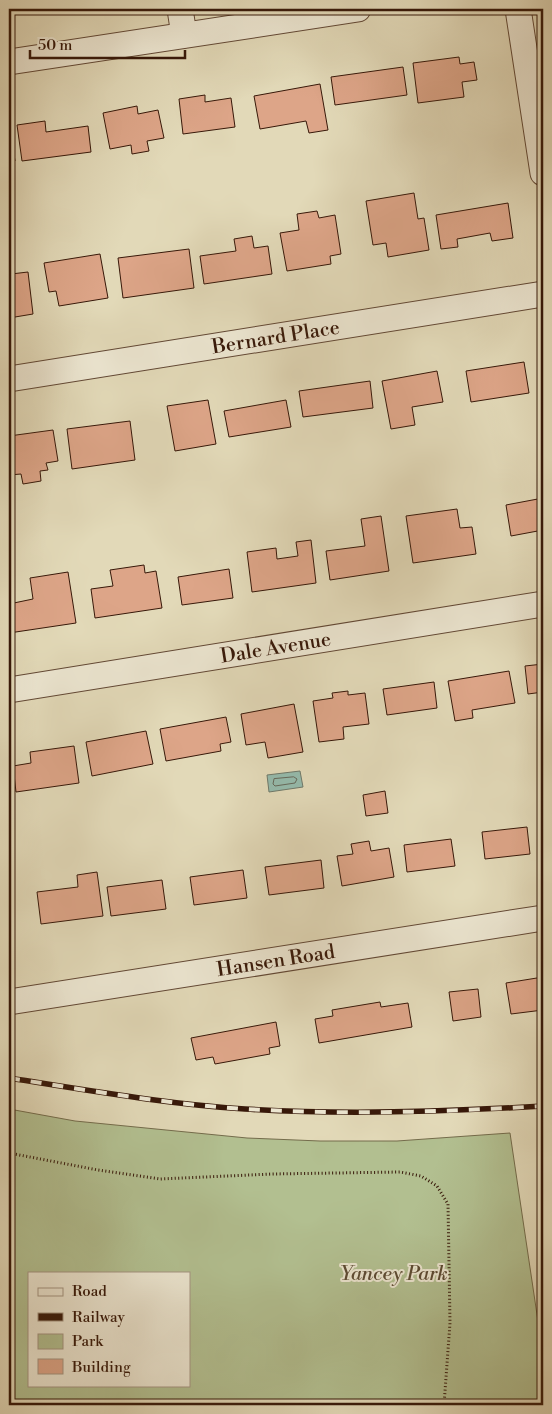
<svg xmlns="http://www.w3.org/2000/svg" width="552" height="1414" font-family="'Libre Bodoni',serif">
<style>
.green{fill:#b2bf90;stroke:#746c4c;fill-rule:evenodd}
.water{fill:#95baab;stroke:#6f796a}
.lines{fill:none;stroke-linecap:round;stroke-linejoin:round}
.shore{stroke:#66695a;stroke-width:1}
.building{fill:#dda588;stroke:#371809}
.minor-casing{stroke:#624835;stroke-width:27}
.path{stroke:#371809;stroke-width:3;stroke-dasharray:1 2.5;stroke-linecap:butt}
.minor{stroke:#ece6d1;stroke-width:25}
.rail-casing{stroke:#371809;stroke-width:5.5}
.rail{stroke:#ece6d1;stroke-width:4;stroke-dasharray:11;stroke-linecap:butt}
.labels{text-anchor:middle;stroke-width:4;stroke-linejoin:round;paint-order:stroke}
.street-label{font-size:20px;fill:#371809;stroke:#ece6d1}
.park-label{font-size:20px;font-style:italic;fill:#5c4a32;stroke:#ece6d1}
</style>
<rect width="100%" height="100%" fill="#e2d9b8"/>
<filter id="stains"><feTurbulence type="fractalNoise" baseFrequency=".004" numOctaves="4"/><feColorMatrix values="0 0 0 0 .2 0 0 0 0 .09 0 0 0 0 .02 0 0 0 .5 -.17"/></filter>
<radialGradient id="worn" r=".72"><stop offset=".6" stop-color="#630" stop-opacity="0"/><stop offset="1" stop-color="#630" stop-opacity=".3"/></radialGradient>
<path class="green" d="M 9,1109 L 75,1121 L 247,1138 L 320,1141 L 397,1141 L 510,1133 L 543,1355 L 543,1405 L 9,1405 ZM 29,1273 L 189,1273 L 189,1385 L 29,1385 Z"/>
<path class="water" d="M 300,771 L 303,787 L 269,792 L 267,775 Z"/>
<g class="lines">
<path class="shore" d="M 294,777 L 297,779 L 295,783 L 275,786 L 273,784 L 274,779 Z"/>
</g>
<path class="building" d="M 459,57 L 460,64 L 474,62 L 477,80 L 462,82 L 464,97 L 418,103 L 413,63 Z
M 403,67 L 407,95 L 335,105 L 331,77 Z
M 320,84 L 328,130 L 309,133 L 306,121 L 260,129 L 254,96 Z
M 205,95 L 205,102 L 231,98 L 235,127 L 183,134 L 179,99 Z
M 137,106 L 138,114 L 158,110 L 164,138 L 147,141 L 149,151 L 132,154 L 131,145 L 110,149 L 103,113 Z
M 45,121 L 46,132 L 88,126 L 91,152 L 22,161 L 17,125 Z
M 10,128 L 15,161 L 9,162 L 9,129 Z
M 414,193 L 418,219 L 424,218 L 429,250 L 388,257 L 386,243 L 373,245 L 366,201 Z
M 508,203 L 513,238 L 492,241 L 490,233 L 457,239 L 458,247 L 441,249 L 436,215 Z
M 317,211 L 319,218 L 335,215 L 341,254 L 330,256 L 331,264 L 287,271 L 280,233 L 299,230 L 297,214 Z
M 252,236 L 254,248 L 268,246 L 272,274 L 204,284 L 200,256 L 236,251 L 234,239 Z
M 189,249 L 194,288 L 123,298 L 118,258 Z
M 100,254 L 108,298 L 59,306 L 56,291 L 49,292 L 44,263 Z
M 9,262 L 11,274 L 28,272 L 33,314 L 9,318 Z
M 524,362 L 529,393 L 471,402 L 466,371 Z
M 437,371 L 443,402 L 412,407 L 415,425 L 391,429 L 382,381 Z
M 370,381 L 373,408 L 303,417 L 299,391 Z
M 208,400 L 216,444 L 175,451 L 167,406 Z
M 286,400 L 291,427 L 229,437 L 224,411 Z
M 130,421 L 135,460 L 72,469 L 67,429 Z
M 53,430 L 58,461 L 46,463 L 48,470 L 40,471 L 41,481 L 23,484 L 21,474 L 9,475 L 9,436 Z
M 543,498 L 543,530 L 511,536 L 506,505 Z
M 457,509 L 460,528 L 472,527 L 476,554 L 413,563 L 406,516 Z
M 381,516 L 389,571 L 330,580 L 326,551 L 365,546 L 361,519 Z
M 311,540 L 316,583 L 252,592 L 247,552 L 276,548 L 277,559 L 298,556 L 296,542 Z
M 144,565 L 145,573 L 156,571 L 162,608 L 95,618 L 91,589 L 113,586 L 110,570 Z
M 229,569 L 233,598 L 182,605 L 178,577 Z
M 68,572 L 76,623 L 9,633 L 9,604 L 33,599 L 30,578 Z
M 543,664 L 543,692 L 528,694 L 525,666 Z
M 509,671 L 515,703 L 472,710 L 473,718 L 455,721 L 448,681 Z
M 434,682 L 437,708 L 387,715 L 383,689 Z
M 348,691 L 348,695 L 365,693 L 369,724 L 343,727 L 344,739 L 319,742 L 313,701 L 333,698 L 332,693 Z
M 294,704 L 303,752 L 268,758 L 265,742 L 246,745 L 241,714 Z
M 226,717 L 231,742 L 220,744 L 221,751 L 166,761 L 160,729 Z
M 146,731 L 153,764 L 92,776 L 86,742 Z
M 74,746 L 79,783 L 16,792 L 13,766 L 31,763 L 30,752 Z
M 385,791 L 388,813 L 366,816 L 363,795 Z
M 527,827 L 530,854 L 485,859 L 482,832 Z
M 451,839 L 455,866 L 407,872 L 404,845 Z
M 369,841 L 371,851 L 389,848 L 394,877 L 342,886 L 337,856 L 353,854 L 351,844 Z
M 321,860 L 324,888 L 269,895 L 265,867 Z
M 243,870 L 247,898 L 194,905 L 190,877 Z
M 97,872 L 103,916 L 41,924 L 37,892 L 78,887 L 77,875 Z
M 162,880 L 166,909 L 111,916 L 107,887 Z
M 543,977 L 543,1010 L 511,1014 L 506,983 Z
M 478,989 L 481,1017 L 453,1021 L 449,992 Z
M 380,1002 L 381,1007 L 408,1003 L 412,1027 L 319,1043 L 315,1019 L 333,1016 L 332,1010 Z
M 276,1022 L 280,1046 L 269,1048 L 270,1054 L 215,1064 L 213,1057 L 196,1060 L 191,1038 Z"/>
<g class="lines">
<g class="minor-casing">
<g id="minor">
<path d="M 180,9 L 184,35"/>
<path d="M 518,9 L 543,173"/>
<path d="M 9,62 L 358,9"/>
<path id="s1" d="M 9,379 L 543,294"/>
<path id="s2" d="M 9,690 L 543,604"/>
<path id="s3" d="M 9,1002 L 543,918"/>
</g>
</g>
<path class="path" d="M 9,1153 L 98,1170 L 160,1179 L 272,1174 L 400,1172 L 421,1176 L 437,1186 L 448,1204 L 450,1323 L 444,1405"/>
<use href="#minor" class="minor"/>
<g class="rail-casing">
<path id="rail" d="M 9,1078 C 87,1090 166,1104 245,1109 C 344,1115 444,1112 543,1106"/>
</g>
<use href="#rail" class="rail"/>
</g>
<g class="labels">
<g class="street-label">
<text dy="7" stroke="none"><textPath href="#s1" startOffset="270">Bernard Place</textPath></text>
<text dy="7" stroke="none"><textPath href="#s2" startOffset="270">Dale Avenue</textPath></text>
<text dy="7" stroke="none"><textPath href="#s3" startOffset="270">Hansen Road</textPath></text>
</g>
<g class="park-label">
<text x="394" y="1280">Yancey Park</text>
</g>
</g>
<rect width="552" height="1414" fill="none" stroke="#e2d9b8" stroke-width="30"/>
<rect x="10" y="10" width="532" height="1394" fill="none" stroke="#371809" stroke-width="2.5"/>
<rect x="15" y="15" width="522" height="1384" fill="none" stroke="#371809"/>
<rect x="28" y="1272" width="162" height="115" fill="#ece6d1" stroke="#a49481"/>
<rect x="38" y="1288" width="25" height="8" fill="#ece6d1" stroke="#a49481"/>
<text x="72" y="1296" font-size="15" fill="#371809">Road</text>
<rect x="38" y="1313" width="25" height="8" fill="#371809" stroke="#a49481"/>
<text x="72" y="1322" font-size="15" fill="#371809">Railway</text>
<rect x="38" y="1334" width="25" height="15" fill="#b2bf90" stroke="#a49481"/>
<text x="72" y="1346" font-size="15" fill="#371809">Park</text>
<rect x="38" y="1359" width="25" height="15" fill="#dda588" stroke="#a49481"/>
<text x="72" y="1372" font-size="15" fill="#371809">Building</text>
<path d="M30 50v8h155v-8" fill="none" stroke="#371809" stroke-width="2.5"/>
<text x="38" y="50" font-size="15" fill="#371809" stroke="#ece6d1" stroke-width="4" paint-order="stroke">50 m</text>
<rect width="100%" height="100%" filter="url(#stains)"/>
<rect width="100%" height="100%" fill="url(#worn)"/>
</svg>
